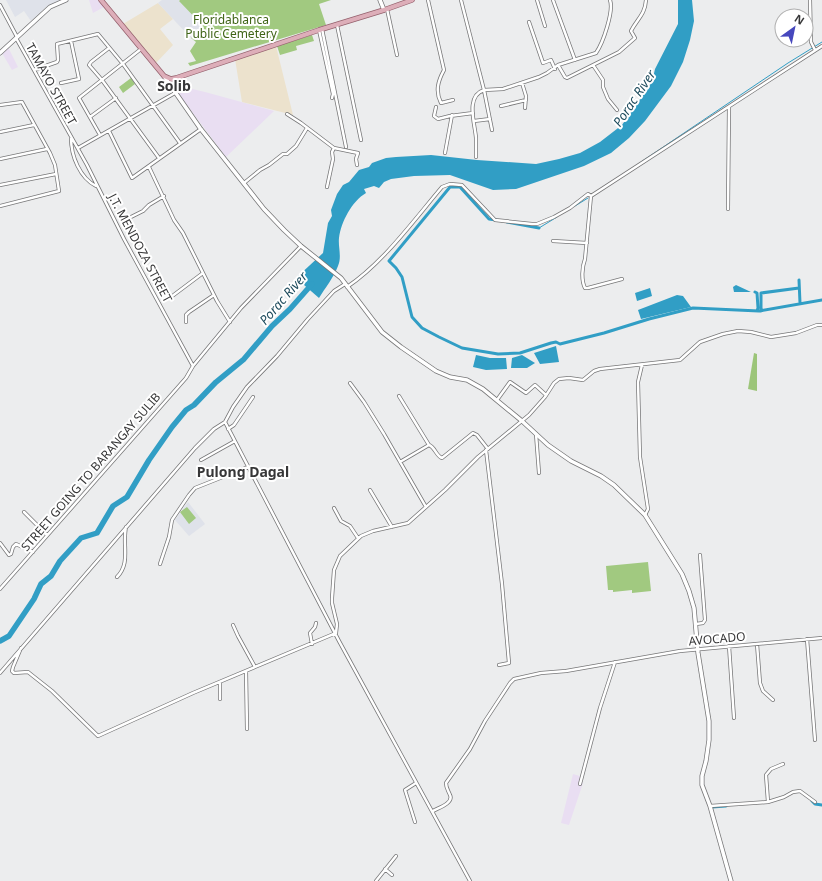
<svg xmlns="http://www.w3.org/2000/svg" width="822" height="881" font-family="'Noto Sans',sans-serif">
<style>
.commercial{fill:#e9def2}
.industrial{fill:#ece2cd}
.built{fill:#dfe2ea}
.green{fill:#a1c980}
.forest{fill:#9cc579}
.water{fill:#319ec5}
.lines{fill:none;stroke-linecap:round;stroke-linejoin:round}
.stream{stroke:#319ec5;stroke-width:1}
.canal{stroke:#319ec5;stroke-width:3}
.river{stroke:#319ec5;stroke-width:5.5}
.street-casing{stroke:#777778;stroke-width:4}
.secondary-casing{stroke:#777778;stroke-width:5}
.primary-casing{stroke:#95616d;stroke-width:5.5}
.street{stroke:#fff;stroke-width:2.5}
.secondary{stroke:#fff;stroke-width:3.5}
.primary{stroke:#ddaeb9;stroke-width:4}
.labels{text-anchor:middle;stroke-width:4;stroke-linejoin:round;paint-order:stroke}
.park-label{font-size:12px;fill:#3f6416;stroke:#fff}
.street-label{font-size:12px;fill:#373738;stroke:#fff}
.water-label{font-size:13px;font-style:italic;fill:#1f4c5d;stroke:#fff}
.quarter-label{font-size:14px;font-weight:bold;fill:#373738;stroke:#fff}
</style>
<rect width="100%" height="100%" fill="#ecedee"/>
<path class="commercial" d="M 89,0 L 98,0 L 104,7 L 93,13 Z
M 8,47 L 18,67 L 12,70 L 2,53 Z
M 171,84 L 205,92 L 274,111 L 226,157 Z
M 573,774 L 583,777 L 582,783 L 583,783 L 569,825 L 561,823 Z"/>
<path class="industrial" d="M 158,3 L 173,19 L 160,29 L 173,45 L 156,63 L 123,24 Z
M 276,46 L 293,115 L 242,102 L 235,59 Z"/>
<path class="built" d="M 6,0 L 60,0 L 47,6 L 31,21 L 24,11 L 15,17 Z
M 162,0 L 179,0 L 203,26 L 191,38 L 158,3 Z
M 188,502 L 205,524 L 189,536 L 175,520 Z"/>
<path class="green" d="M 180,0 L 331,0 L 319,4 L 326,25 L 190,66 L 188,63 L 196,61 L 190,51 L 196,42 L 191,38 L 203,26 L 179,1 Z
M 312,35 L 314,41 L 296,46 L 297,50 L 280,55 L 277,46 Z
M 131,78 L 135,84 L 123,93 L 119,87 Z
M 187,507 L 196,518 L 189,524 L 180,512 Z
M 648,562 L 651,591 L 632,593 L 632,590 L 613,592 L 613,590 L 608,590 L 606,566 Z"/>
<path class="forest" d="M 754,353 L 757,354 L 757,391 L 748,389 Z"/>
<path class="water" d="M 678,0 L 692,0 L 694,21 L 690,40 L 683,62 L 671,86 L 645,121 L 629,138 L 611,153 L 584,166 L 516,189 L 493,190 L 450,175 L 414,176 L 391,179 L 384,182 L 379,188 L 374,186 L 364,189 L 366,193 C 352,201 341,222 339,238 C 338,247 342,257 338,266 C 334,277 325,288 319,298 L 296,278 L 323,253 L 328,223 L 332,216 L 331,210 L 337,194 L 343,185 L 349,182 L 359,170 L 369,167 L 372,163 L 386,158 L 396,157 L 431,155 L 477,160 L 536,164 L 559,159 L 580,153 L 600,142 L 622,125 L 652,82 L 655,69 L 678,24 Z
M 736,285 L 751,292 L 734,292 L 733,287 Z
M 650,288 L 652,296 L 637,301 L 635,293 Z
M 677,295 L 683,296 L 691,307 L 641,319 L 638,310 Z
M 556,346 L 559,362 L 540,364 L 534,353 Z
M 476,355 L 490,358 L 506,358 L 507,369 L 486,370 L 473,367 Z
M 522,355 L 535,363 L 527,368 L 511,368 L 512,358 Z"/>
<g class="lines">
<path class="stream" d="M 641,162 L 788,63 L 822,42
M 575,206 L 588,198
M 539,228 L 557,217"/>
<path class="canal" d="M 496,220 L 489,219 L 460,187 L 450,187 L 389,261 L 396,268 L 402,277 L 412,317 L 422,328 L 439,337 L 462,348 L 498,354 L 520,353 L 551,343 L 556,342 L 560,344 L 604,333 L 649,319 L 693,308 L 759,311 L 822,300
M 507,222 L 539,228
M 799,280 L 800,303
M 755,292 L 757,293 L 758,308 L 757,311
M 761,311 L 761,293 L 799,288
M 812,801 L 815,804 L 822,805
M 712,807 L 726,806"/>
<path class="river" d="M 0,641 L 9,636 L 34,599 L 41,584 L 51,576 L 60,561 L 81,538 L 97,533 L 113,506 L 127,497 L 149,460 L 172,427 L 186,410 L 194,405 L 216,382 L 244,359 L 272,326 L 290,309 L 312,284"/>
<g class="street-casing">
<path id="street" d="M 428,0 L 444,70 C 438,81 435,91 441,103 L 453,100
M 461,0 L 484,90 L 503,89 L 539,77 L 547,73 L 558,65 L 596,53 C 603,43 614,11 610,0
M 537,0 L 545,26
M 553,0 L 575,60
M 810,0 L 811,42 L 815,50
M 0,5 L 17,37
M 387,9 L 397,55
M 529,22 L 543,63 L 551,60 L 555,69
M 337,25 L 361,140
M 322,29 L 346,147
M 319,30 L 333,94 L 332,98
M 16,38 L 87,165 L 124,239 L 193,366
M 109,48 L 91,62 L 89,65 L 102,80 L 159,158
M 558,65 L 565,77 L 567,78 L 619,52 L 635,38 L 631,31 C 637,19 645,15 646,0
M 593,65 L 603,80 L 603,87 L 608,99 L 617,110
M 34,70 L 57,62 L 58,60 L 57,44 L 98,34 L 123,64 L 180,143
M 61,83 L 79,79 L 71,41
M 522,83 L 526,96 L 525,108
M 0,105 L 22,102 L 50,153 L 55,165 L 59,191 L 0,206
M 501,106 L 526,100
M 436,107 L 434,116 L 438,119 L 450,116 L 473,113
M 287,114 L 301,123 L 334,148 L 358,153 L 356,159 L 357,165
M 90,117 L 116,98
M 474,121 L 490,119
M 109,131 L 132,178 L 201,129
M 0,132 L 34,125
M 100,135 L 79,98 L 141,49
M 71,138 C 71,156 80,178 96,186
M 78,148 L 175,93
M 445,153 L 452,115
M 476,157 C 476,151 476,144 476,138 C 475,124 465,96 484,90 L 492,130
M 0,159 L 47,149
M 149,167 L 174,220 L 183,233 L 217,301 L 230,322
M 244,183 L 260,170 L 269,165 L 283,154 L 287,154 L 296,146 L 307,128
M 0,185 L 56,174
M 327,187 L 333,159 L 332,152 L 334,148
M 591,196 L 585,259 C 582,267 581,280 585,288 L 588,288 L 622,279
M 728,209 L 729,107
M 131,217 L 143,211 L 149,205 L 164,196
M 553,241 L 587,243
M 347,287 C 383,263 414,220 442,187 L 450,184 L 462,185 L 495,220 L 532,224 L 537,224 L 554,217 L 570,208 L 588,194 L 591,196 L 822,46
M 171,297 L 203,273
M 186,322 L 186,315 L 189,312 L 214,295
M 642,365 L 638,382 L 640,457 L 648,509 L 645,515
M 350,383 L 364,402 L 384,434 L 426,507
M 399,396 L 429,445 L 400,462
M 497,400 L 510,382 L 526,393 L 535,385 L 546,395
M 225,422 L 339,641 L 470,881
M 228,429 L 234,425 L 253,397
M 536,434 L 539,473
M 429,445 C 435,447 436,456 442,458 L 473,433 L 477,435 L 488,449
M 486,450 L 502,584 L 509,663 L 499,665
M 201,460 L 235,441
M 370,490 L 392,527
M 334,508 L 341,521 L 350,526 L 358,538
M 24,512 L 47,535
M 0,543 L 9,555 L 11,554 L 13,547 L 16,544 L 33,552
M 160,564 L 169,537 L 172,520 L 189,495 L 195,488 L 248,467
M 117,577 C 131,563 122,545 126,527
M 0,589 L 186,378 L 193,366 L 241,308 L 301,246
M 696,624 L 703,623 L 705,620 L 700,555
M 233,625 L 238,636 L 255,667
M 807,639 L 815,740
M 312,644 L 310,633 L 315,627 L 316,623
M 757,644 L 760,683 L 763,691 L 773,700
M 729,646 L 734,718
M 21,648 L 13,667 L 12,671 L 14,673 L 28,672 L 33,676 L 52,691 L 98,736 L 193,693 L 336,633 L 337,624 L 332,603 L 332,598 L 334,570 L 340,556 L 361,536 L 373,531 L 408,523 L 445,490 L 478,457 L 529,415 L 545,397 L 554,383 L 559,379 L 569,378 L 583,380 L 594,371 L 600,369 L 680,360 L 700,342 L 723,334 L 738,331 L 751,332 L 771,337 L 796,333 L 817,325 L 822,325
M 246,671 L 247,729
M 0,673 L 195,448 L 214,429 L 225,422 L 233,407 L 247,387 L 277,356 L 308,319 L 334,291 L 345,284
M 220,699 L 220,682
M 580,784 L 600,708 L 615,662
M 768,802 L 766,775 L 771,769 L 783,764
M 710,806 L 768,802 L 784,797 L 793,792 L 800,791 L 815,802
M 433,811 C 438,808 454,803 450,795 C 448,790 446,788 446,783 L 470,749 L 485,721 L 510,683 L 514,679 L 541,673 L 566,671 L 680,651 L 822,638
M 415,822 L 405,790 L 416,783
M 385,869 L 392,875
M 376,881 L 396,856"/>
</g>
<g class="secondary-casing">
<path id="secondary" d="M 380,0 L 384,10
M 0,53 L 50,7 L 66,0
M 164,76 L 200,128 L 264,209 L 284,230 L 301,246 L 341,278 L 382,332 L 401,347 L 436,371 L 450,377 L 467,380 L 483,389 L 522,421 L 548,445 L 571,461 L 601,476 L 614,485 L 645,515 L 682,574 L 689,591 L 694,608 L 698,653 L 709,721 L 709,740 L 706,761 L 702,776 L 702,785 L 710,806 L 731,881"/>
</g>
<g class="primary-casing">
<path id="primary" d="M 101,0 L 164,76 L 171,79 L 176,78 L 319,30 L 384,10 L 412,0"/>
</g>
<use href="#street" class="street"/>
<use href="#secondary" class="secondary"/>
<use href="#primary" class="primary"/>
</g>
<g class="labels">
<g class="park-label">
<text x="231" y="24">Floridablanca<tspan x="231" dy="14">Public Cemetery</tspan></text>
</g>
<g class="street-label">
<text transform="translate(51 84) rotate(61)" y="4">TAMAYO STREET</text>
<text transform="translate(140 248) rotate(62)" y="4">J.T. MENDOZA STREET</text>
<text transform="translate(91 472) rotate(-49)" y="4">STREET GOING TO BARANGAY SULIB</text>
<text transform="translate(717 639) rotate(-5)" y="4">AVOCADO</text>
</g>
<g class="water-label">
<text transform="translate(634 98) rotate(-56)" y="5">Porac River</text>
<text transform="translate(283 298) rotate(-49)" y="5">Porac River</text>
</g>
<g class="quarter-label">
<text x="174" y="91">Solib</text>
<text x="243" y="477">Pulong Dagal</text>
</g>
</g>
<g transform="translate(794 28) rotate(33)"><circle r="19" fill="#ffffff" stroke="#afafaf"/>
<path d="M0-3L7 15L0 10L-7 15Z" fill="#4647bd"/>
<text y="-6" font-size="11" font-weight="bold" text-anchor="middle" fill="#373738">N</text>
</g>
</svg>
